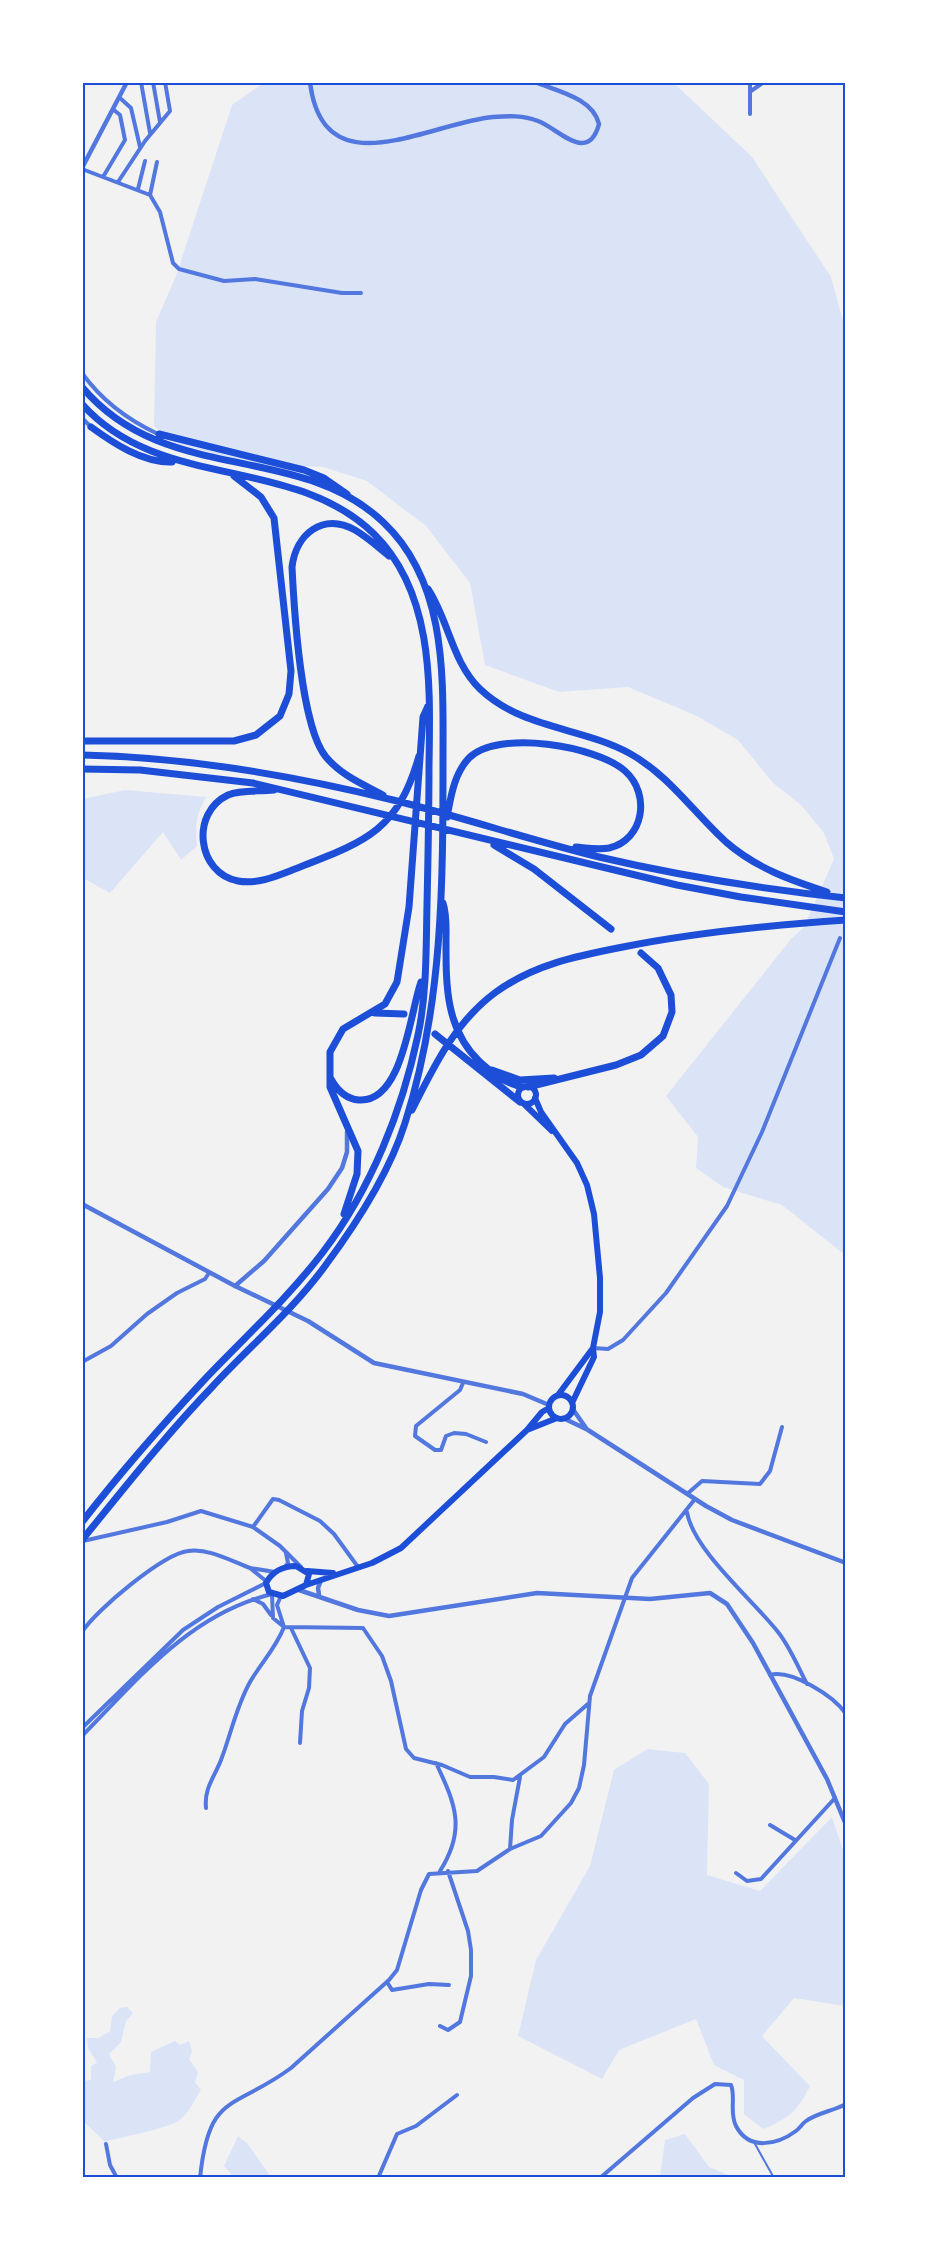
<svg xmlns="http://www.w3.org/2000/svg" width="928" height="2260" font-family="Manrope,sans-serif">
<style>
.green{fill:#dbe4f7}
.lines{fill:none;stroke-linecap:round;stroke-linejoin:round}
.service{stroke:#5277de;stroke-width:2}
.minor{stroke:#5277de;stroke-width:4}
.tertiary{stroke:#5277de;stroke-width:4.5}
.trunk{stroke:#1d4ed8;stroke-width:6}
.motorway{stroke:#1d4ed8;stroke-width:7}
.neatline{fill:none;stroke:#1d4ed8;stroke-width:2}
</style>
<rect width="100%" height="100%" fill="#f2f2f2"/>
<path class="green" d="M 263,83 L 674,83 L 752,157 L 831,277 L 845,328 L 845,1255 L 782,1205 L 723,1187 L 696,1168 L 698,1137 L 666,1096 L 791,939 L 804,927 L 834,859 L 824,833 L 801,805 L 773,783 L 738,740 L 697,716 L 628,687 L 559,692 L 485,665 L 470,583 L 426,526 L 367,481 L 323,467 L 254,464 L 175,443 L 154,426 L 156,322 L 176,276 L 232,105 Z
M 125,790 L 206,797 C 196,814 195,827 197,846 L 181,860 L 163,832 L 110,893 L 83,878 L 83,799 Z
M 647,1749 L 685,1753 L 709,1784 L 707,1875 L 760,1891 L 832,1817 L 845,1856 L 845,2006 L 794,1998 L 762,2036 L 810,2086 C 798,2111 788,2119 763,2129 L 744,2114 L 744,2080 L 714,2065 L 696,2019 L 619,2050 L 602,2079 L 518,2036 L 536,1960 L 590,1866 L 614,1770 Z
M 127,2007 L 133,2013 L 126,2021 L 121,2042 L 109,2054 L 116,2067 L 113,2082 L 131,2075 L 150,2072 L 151,2052 L 175,2041 L 180,2045 L 189,2041 L 192,2051 L 189,2059 L 198,2072 L 195,2082 L 201,2090 C 195,2099 190,2111 182,2118 C 171,2129 123,2136 105,2142 L 83,2121 L 83,2081 L 91,2080 L 91,2066 L 97,2063 L 88,2048 L 87,2038 L 98,2038 L 110,2031 L 112,2016 L 120,2008 Z
M 685,2134 L 709,2167 L 733,2177 L 660,2177 L 665,2140 Z
M 238,2136 L 247,2143 L 271,2177 L 234,2177 L 224,2166 Z"/>
<g class="lines">
<path class="service" d="M 755,2144 L 774,2178"/>
<path class="minor" d="M 141,82 L 150,133
M 153,82 L 160,122
M 751,91 L 764,82
M 120,98 L 131,108 L 140,147
M 750,114 L 750,82
M 82,169 L 150,195 L 160,212 L 173,263 L 179,269 L 224,281 L 255,279 L 342,293 L 361,293
M 103,177 L 125,140 L 120,115 L 114,110
M 118,182 L 145,141 L 170,111 L 165,82
M 138,189 L 145,161
M 150,195 L 157,162
M 82,373 C 102,401 128,420 158,434
M 82,418 L 91,427
M 593,1348 L 608,1349 L 623,1340 L 666,1293 L 727,1206 L 762,1132 L 840,938
M 82,1362 L 111,1346 L 147,1314 L 177,1293 L 205,1279 L 209,1273
M 463,1383 L 460,1390 L 416,1426 L 415,1436 L 435,1450 L 441,1450 L 446,1436 L 454,1433 L 466,1434 L 486,1442
M 687,1494 L 702,1481 L 760,1484 L 770,1471 L 782,1427
M 687,1512 C 693,1550 753,1600 778,1632 C 790,1647 798,1667 807,1684
M 253,1527 L 273,1499 L 279,1500 L 320,1521 L 334,1534 L 358,1567
M 83,1541 L 167,1522 L 201,1511 L 253,1527 L 280,1546 L 301,1567
M 285,1567 L 288,1563 L 286,1553
M 266,1581 L 250,1568 L 275,1572
M 253,1599 L 263,1604 L 271,1615
M 291,1628 L 310,1668 L 309,1688 L 302,1711 L 300,1743
M 82,1632 C 96,1610 163,1554 188,1551 C 209,1548 231,1561 250,1568
M 770,1675 C 791,1669 834,1696 846,1714
M 82,1728 L 183,1630 L 218,1607 L 266,1583
M 82,1736 C 139,1678 190,1614 272,1594 L 273,1618 L 284,1627 L 277,1605 L 281,1596
M 436,1763 C 456,1805 466,1830 440,1871
M 206,1808 C 204,1788 214,1778 221,1760 C 231,1734 236,1707 250,1682 C 261,1663 276,1648 284,1627 L 363,1628 L 382,1656 L 391,1681 L 406,1749 L 414,1758 L 442,1765 L 470,1777 L 494,1777 L 513,1780 L 544,1757 L 565,1724 L 589,1703
M 770,1825 L 795,1840
M 510,1849 L 512,1820 L 520,1777
M 736,1873 L 747,1881 L 761,1879 L 835,1798
M 387,1982 L 392,1990 L 429,1984 L 449,1985
M 440,2026 L 448,2030 L 460,2022 L 471,1976 L 471,1950 L 468,1931 L 448,1871
M 106,2144 L 110,2165 L 117,2178
M 200,2178 C 209,2091 233,2111 291,2068 L 389,1980 L 397,1970 L 421,1890 L 429,1874 L 477,1871 L 510,1849 L 541,1836 L 571,1803 L 579,1788 L 584,1765 L 590,1696 L 632,1578 L 695,1499
M 378,2178 L 397,2134 L 416,2126 L 457,2095
M 600,2178 L 693,2098 L 715,2084 L 731,2085 C 736,2097 729,2112 736,2126 C 749,2151 777,2145 796,2131 C 800,2128 802,2124 806,2121 C 817,2113 833,2111 846,2104"/>
<path class="tertiary" d="M 310,82 C 323,190 428,123 493,117 C 508,116 523,115 538,121 C 558,128 588,165 599,124 C 593,98 557,91 535,82
M 82,168 L 127,82
M 82,1204 L 235,1286 L 308,1321 L 374,1363 L 523,1394 L 549,1405
M 235,1286 L 264,1261 L 328,1189 L 342,1168 L 347,1152 L 347,1132
M 572,1408 L 586,1428
M 563,1418 L 588,1430 L 706,1506 L 732,1520 L 846,1563
M 299,1590 L 358,1610 L 389,1616 L 537,1593 L 650,1599 L 710,1593 L 727,1604 L 753,1643 L 827,1779 L 846,1825
M 319,1595 L 318,1588 L 321,1580"/>
<path class="trunk" d="M518 1095a9 9 0 1 1 18 0a9 9 0 1 1-18 0Z
M 535,1098 L 541,1112 L 577,1163 L 587,1185 L 594,1214 L 600,1278 L 600,1312 L 593,1348 L 594,1357 L 572,1403
M 523,1103 L 552,1131
M 558,1395 L 593,1348
M549 1407a12 12 0 1 1 24 0a12 12 0 1 1-24 0Z
M 527,1430 L 557,1418
M 296,1566 L 309,1574 L 306,1585 L 283,1596 L 269,1592 L 266,1583 C 272,1572 283,1566 296,1566 Z
M 307,1571 L 333,1573
M 306,1585 L 372,1563 L 401,1548 L 527,1430 L 542,1412 L 549,1408"/>
<path class="motorway" d="M 82,387 C 165,486 298,441 383,522 C 448,583 443,679 443,761 C 443,883 443,1005 405,1123 C 389,1174 357,1223 325,1266 C 293,1310 250,1346 213,1386 C 166,1435 125,1487 82,1540
M 82,404 C 159,491 294,455 374,534 C 435,594 430,689 429,767 C 429,813 428,859 427,905 C 426,947 427,993 418,1035 C 402,1111 371,1189 323,1252 C 288,1298 245,1337 205,1379 C 162,1425 121,1472 82,1522
M 91,427 C 113,443 143,463 172,462
M 159,434 L 304,470 L 324,478 L 347,494
M 428,589 C 449,621 452,662 480,689 C 522,729 581,727 629,753 C 669,775 693,812 726,842 C 756,868 790,880 827,892
M 82,741 L 234,741 L 256,735 L 280,716 L 289,694 L 291,671 L 274,518 L 261,497 L 234,476
M 82,755 C 187,757 291,775 393,800 C 462,817 530,840 599,857 C 680,876 763,889 846,898
M 82,769 L 140,770 L 253,783 L 677,885 L 741,897 L 846,912
M 274,790 C 259,792 242,789 228,795 C 190,813 197,873 238,881 C 259,885 281,874 300,867 C 367,841 398,830 419,756
M 383,795 C 362,784 341,775 326,757 C 301,727 294,608 292,567 C 296,534 323,512 355,530 C 367,537 378,547 389,556
M 447,817 C 451,796 454,774 469,758 C 498,729 597,746 625,771 C 651,794 644,840 609,848 C 598,850 587,848 576,847
M 494,845 L 534,869 L 611,929
M 443,903 C 447,915 446,928 446,940 C 446,984 445,1029 480,1062 C 495,1075 504,1083 523,1087
M 375,1013 L 404,1014
M 435,1034 L 520,1102
M 492,1070 L 520,1080 L 554,1078
M 331,1079 C 337,1090 346,1099 359,1100 C 403,1103 410,1012 421,982
M 528,1087 L 616,1065 L 641,1055 L 663,1036 L 672,1012 L 671,995 L 658,968 L 641,953
M 412,1110 C 434,1066 455,1022 496,992 C 535,964 577,956 623,947 C 697,932 771,925 846,920
M 344,1214 L 357,1174 L 358,1151 L 330,1087 L 330,1052 L 343,1029 L 385,1004 L 397,982 L 409,907 L 423,717 L 428,706"/>
</g>
<rect width="928" height="2260" fill="none" stroke="#ffffff" stroke-width="168"/>
<rect x="84" y="84" width="760" height="2092" class="neatline"/>
</svg>
